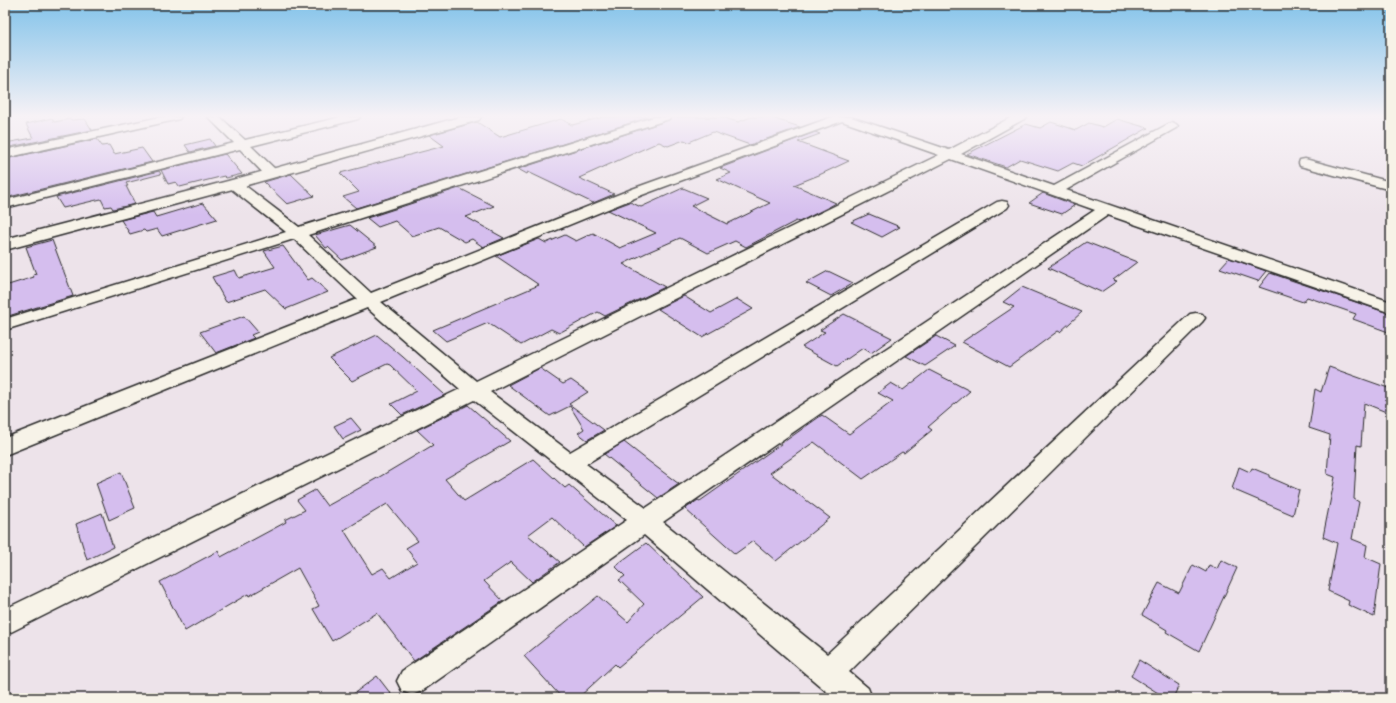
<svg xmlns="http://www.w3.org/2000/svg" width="1396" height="703" font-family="Mali,sans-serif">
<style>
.building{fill:#d5beee;stroke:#2b2b2b;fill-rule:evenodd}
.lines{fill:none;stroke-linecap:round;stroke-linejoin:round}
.minor-casing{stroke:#2b2b2b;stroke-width:3}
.tertiary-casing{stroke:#2b2b2b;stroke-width:3}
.minor{fill:#f7f3e8;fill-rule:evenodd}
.tertiary{fill:#f7f3e8;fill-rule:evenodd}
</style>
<rect width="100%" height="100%" fill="#ede3ea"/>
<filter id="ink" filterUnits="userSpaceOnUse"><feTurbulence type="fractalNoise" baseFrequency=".025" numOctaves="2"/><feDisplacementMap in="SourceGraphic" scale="8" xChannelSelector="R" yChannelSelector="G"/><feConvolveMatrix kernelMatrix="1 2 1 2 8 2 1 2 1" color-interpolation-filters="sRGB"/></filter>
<g filter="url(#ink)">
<path class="building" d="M 603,117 L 650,117 L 356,208 L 343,197 L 359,192 L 340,173 L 444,146 L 429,135 L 477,122 L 500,137 L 561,119 L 572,125 Z
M 672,117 L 722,117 L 738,122 L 751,117 L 769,117 L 800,127 L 750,145 L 713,132 L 689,142 L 684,140 L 668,146 L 659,142 L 579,178 L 614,194 L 593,203 L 528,172 L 527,174 L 518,169 L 669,120 Z
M 52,118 L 54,122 L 70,119 L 72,120 L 85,119 L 92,130 L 5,148 L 5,143 L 33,138 L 26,124 Z
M 1117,119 L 1148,128 L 1082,166 L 1073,163 L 1058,171 L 1020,159 L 1006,167 L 967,154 L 1026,124 L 1040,128 L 1051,122 L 1076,130 L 1089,123 L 1103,127 Z
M 815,132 L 820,134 L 798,142 L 849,161 L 819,175 L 794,185 L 836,203 L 829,207 L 799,222 L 796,221 L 746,247 L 735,241 L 708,253 L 680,238 L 646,253 L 623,264 L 665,287 L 605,316 L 598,312 L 559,333 L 551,329 L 521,345 L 488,323 L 446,341 L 433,330 L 539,285 L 496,256 L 539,239 L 546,243 L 565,235 L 576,241 L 593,233 L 620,248 L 656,233 L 608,210 L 630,202 L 641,207 L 683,188 L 707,198 L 691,206 L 727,224 L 770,203 L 717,179 L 731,173 L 720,168 Z
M 97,139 L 102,146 L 109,145 L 114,154 L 142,148 L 152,162 L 5,198 L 5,159 Z
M 210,139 L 215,146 L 190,152 L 185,145 Z
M 225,154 L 242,174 L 226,178 L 224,176 L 180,187 L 176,182 L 168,184 L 161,170 Z
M 159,171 L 161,174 L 126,183 L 128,186 L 126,186 L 135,204 L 113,209 L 111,206 L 105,207 L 101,199 L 63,208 L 56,197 Z
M 291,174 L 314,196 L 287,204 L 264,182 Z
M 459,188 L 494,206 L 466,217 L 504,238 L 483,247 L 472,239 L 465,242 L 439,227 L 412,236 L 395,221 L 378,227 L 367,218 Z
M 1043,193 L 1075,205 L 1062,214 L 1029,203 Z
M 203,203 L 217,219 L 162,236 L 157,229 L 146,232 L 144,230 L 130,234 L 121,220 L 153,212 L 156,217 Z
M 869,214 L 900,227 L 882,237 L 851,222 Z
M 350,225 L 377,247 L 342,260 L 328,247 L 326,248 L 315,235 Z
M 52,240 L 73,296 L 5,317 L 5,286 L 34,277 L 33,275 L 36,274 L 26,247 Z
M 1086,242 L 1137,262 L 1113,280 L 1117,281 L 1101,292 L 1048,268 Z
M 283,246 L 308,280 L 312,278 L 328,292 L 286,309 L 265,289 L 226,302 L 212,277 L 235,270 L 239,278 L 275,267 L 264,251 Z
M 1229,258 L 1266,271 L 1258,281 L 1220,268 Z
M 828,271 L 853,283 L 831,296 L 806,283 Z
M 1270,273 L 1391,314 L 1391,333 L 1353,319 L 1356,314 L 1307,297 L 1303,302 L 1259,287 Z
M 1022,287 L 1082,312 L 1060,332 L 1058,331 L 1009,367 L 962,342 L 1014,307 L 1003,302 Z
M 684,296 L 711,313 L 737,299 L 753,309 L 702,337 L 658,309 Z
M 844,314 L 892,338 L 871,353 L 863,348 L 837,366 L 802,347 L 825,332 L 820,330 Z
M 244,316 L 258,332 L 251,335 L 254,338 L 216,353 L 200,332 Z
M 377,335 L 403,357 L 445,395 L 402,415 L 391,404 L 417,391 L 390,365 L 387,364 L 352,381 L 329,358 Z
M 936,336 L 955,346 L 925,366 L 906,356 Z
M 1329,367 L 1391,389 L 1391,414 L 1364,403 L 1361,446 L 1357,445 L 1354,499 L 1359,502 L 1352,539 L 1367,545 L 1365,557 L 1381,564 L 1374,617 L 1348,605 L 1349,601 L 1328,591 L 1337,543 L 1323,537 L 1335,477 L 1327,474 L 1330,435 L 1309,428 L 1315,389 L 1321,392 Z
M 540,368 L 563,384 L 571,380 L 588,392 L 569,404 L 604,430 L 587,440 L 578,433 L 584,429 L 570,406 L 550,416 L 508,385 Z
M 929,370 L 970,391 L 928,427 L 932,430 L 904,453 L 902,452 L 863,479 L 814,442 L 770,473 L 830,518 L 776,561 L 753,541 L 735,554 L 685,509 L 698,500 L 700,501 L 822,415 L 849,434 L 893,401 L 878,393 L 891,383 L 903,390 Z
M 468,405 L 510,441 L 445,479 L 464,501 L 533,459 L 565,488 L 569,485 L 616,526 L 584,547 L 552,517 L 528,535 L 560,562 L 532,582 L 511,562 L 484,581 L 503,601 L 414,661 L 377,613 L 332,641 L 313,609 L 319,606 L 298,568 L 249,596 L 248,594 L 185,631 L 160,582 L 218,551 L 221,557 L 286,522 L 285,520 L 305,510 L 297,500 L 315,490 L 327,506 L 381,476 L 433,445 L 417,430 ZM 387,504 L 418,541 L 406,548 L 417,562 L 391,578 L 383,568 L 372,574 L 344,530 Z
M 351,418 L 361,430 L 343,439 L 334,426 Z
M 624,442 L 647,460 L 679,484 L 658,498 L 604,454 Z
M 1239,467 L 1250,472 L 1252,468 L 1269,475 L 1269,477 L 1299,490 L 1293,515 L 1232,489 Z
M 121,472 L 135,508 L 109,520 L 96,483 Z
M 102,513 L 113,547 L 87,560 L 76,524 Z
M 646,543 L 703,597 L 618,667 L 615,664 L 578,698 L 562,698 L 524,656 L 598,596 L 628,622 L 644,604 L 619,580 L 625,576 L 615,566 Z
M 1221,560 L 1237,568 L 1199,651 L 1166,632 L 1167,630 L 1142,615 L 1159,583 L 1179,593 L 1193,565 L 1206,572 L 1209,565 L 1217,569 Z
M 1139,660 L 1179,685 L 1173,698 L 1166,698 L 1131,676 Z
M 377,676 L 394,698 L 348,698 Z"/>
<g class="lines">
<g class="minor-casing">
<path id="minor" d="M 160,117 L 181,117 L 179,119 L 175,120 L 5,158 L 5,150 Z
M 208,117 L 220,117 L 245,140 L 341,117 L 360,117 L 358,119 L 251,146 L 276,170 L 278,173 L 276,176 L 266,176 L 240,149 L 5,208 L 5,200 L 234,143 Z
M 654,117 L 671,117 L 669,119 L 308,235 L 371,293 L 632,189 L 832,117 L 851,117 L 949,150 L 1012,117 L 1026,117 L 1024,119 L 961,154 L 1054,186 L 1172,122 L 1176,124 L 1178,126 L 1176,128 L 1066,190 L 1391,302 L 1391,313 L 1108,215 L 663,522 L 827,654 L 1190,314 L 1196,313 L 1202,314 L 1205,318 L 1202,322 L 849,672 L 868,688 L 872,698 L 834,698 L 644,535 L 422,691 L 412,695 L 402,691 L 397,681 L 402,671 L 627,520 L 474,400 L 5,635 L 5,609 L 460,389 L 367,308 L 5,455 L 5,438 L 357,299 L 294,239 L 5,330 L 5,319 L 286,232 L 229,187 L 227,184 L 229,181 L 239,181 L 299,227 ZM 842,121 L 939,155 L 476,381 L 381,302 L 642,195 ZM 951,159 L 1095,210 L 646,508 L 586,464 L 1007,208 L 1009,205 L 1007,202 L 1002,201 L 997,202 L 570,452 L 490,392 Z
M 1305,159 L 1391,182 L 1391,190 L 1300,166 L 1299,163 L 1300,160 Z"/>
</g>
<g class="tertiary-casing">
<path id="tertiary" d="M 460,117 L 481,117 L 479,120 L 240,187 L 5,250 L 5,239 L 228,181 Z"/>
</g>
<use href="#minor" class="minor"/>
<use href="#tertiary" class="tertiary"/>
</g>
</g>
<linearGradient id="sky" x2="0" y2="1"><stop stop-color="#83c3ea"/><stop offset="0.54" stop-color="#f7f2f6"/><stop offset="1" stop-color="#f7f2f6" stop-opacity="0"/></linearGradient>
<rect width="1396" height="215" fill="url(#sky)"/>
<rect width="1396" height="703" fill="none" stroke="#f7f3e8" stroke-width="20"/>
<rect x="10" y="10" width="1376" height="683" fill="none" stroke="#2b2b2b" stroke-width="1.5" filter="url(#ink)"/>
</svg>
